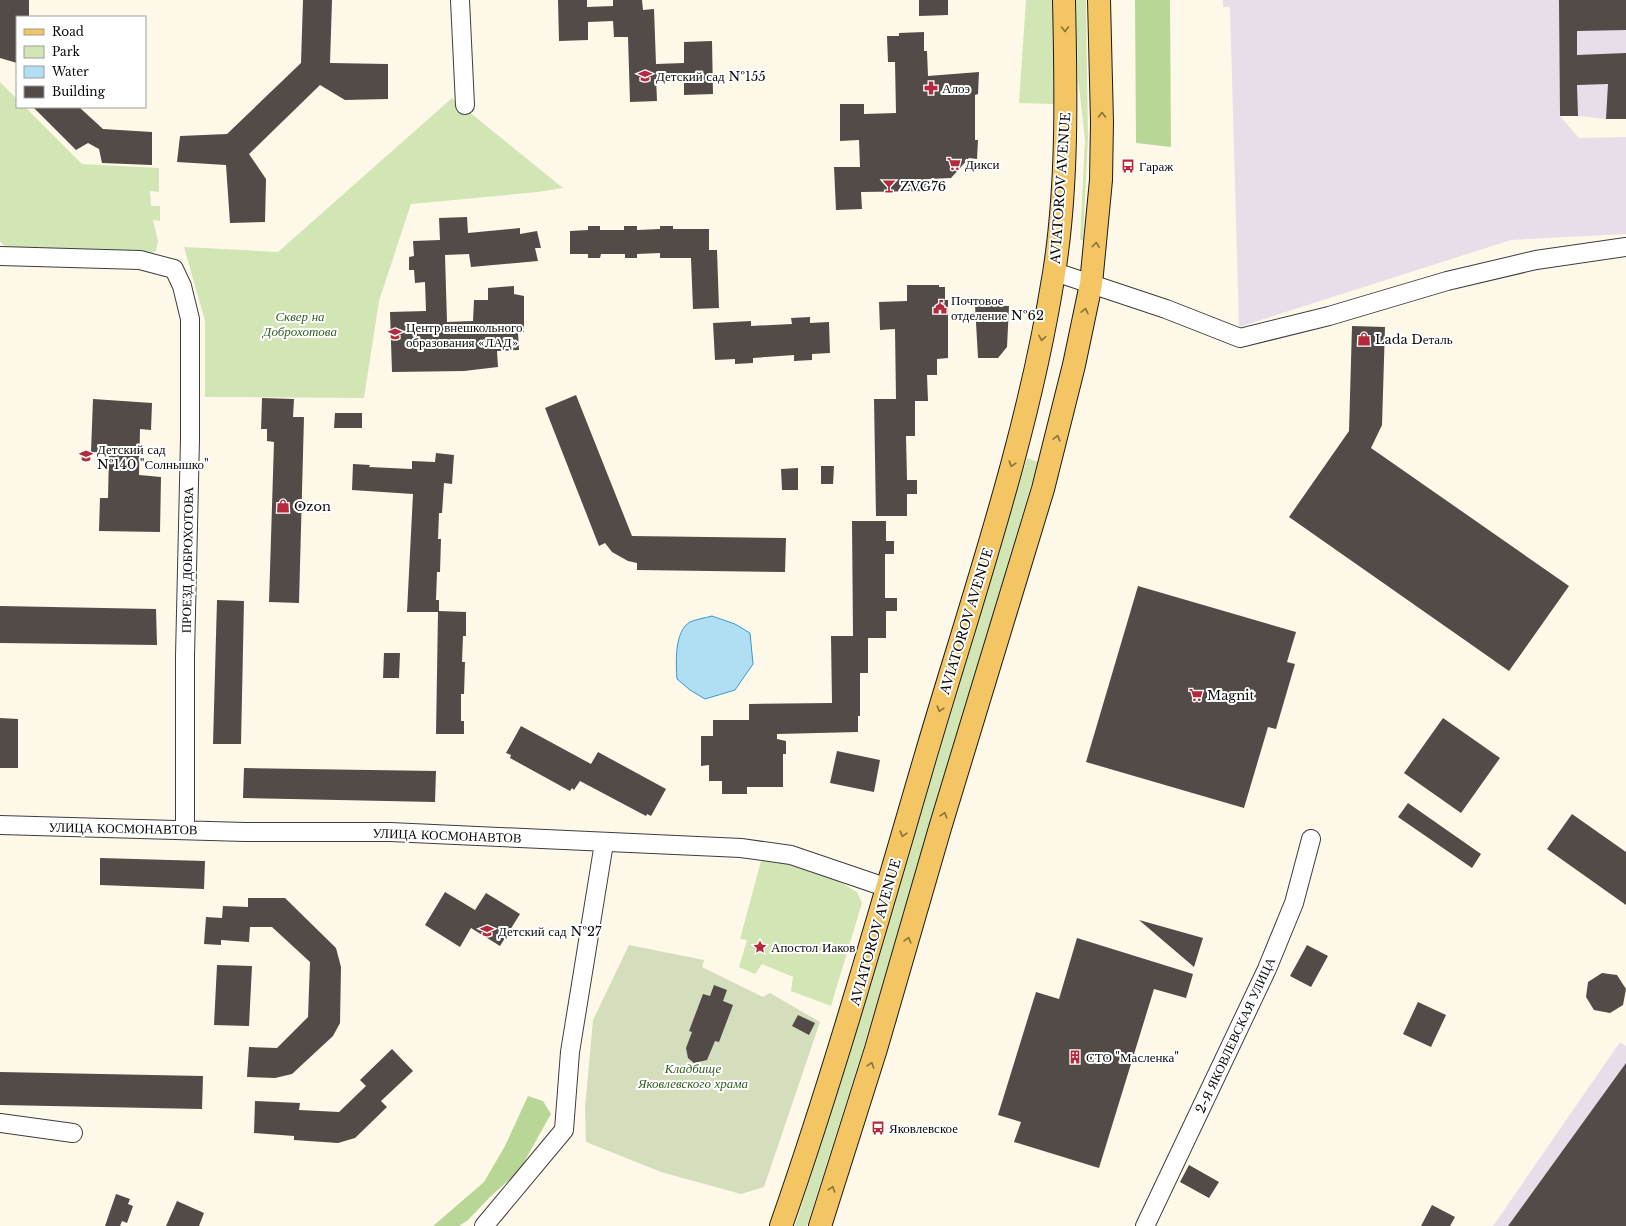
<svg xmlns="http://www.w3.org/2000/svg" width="1626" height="1226" font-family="'Libre Baskerville',serif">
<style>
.industrial{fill:#e7dee9}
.green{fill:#d2e6b5}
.forest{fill:#b8d695}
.cemetery{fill:#d5debc}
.water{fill:#b0dff3;stroke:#3a9ac7}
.building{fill:#534b47}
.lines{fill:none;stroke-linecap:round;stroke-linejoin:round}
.minor-casing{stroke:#3d3d3d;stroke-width:20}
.major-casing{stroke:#1b1b1b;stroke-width:24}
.minor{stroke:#fff;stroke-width:18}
.major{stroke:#f3c563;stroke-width:22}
.oneway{stroke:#8a713b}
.labels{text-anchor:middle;stroke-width:4;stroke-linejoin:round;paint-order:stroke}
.poi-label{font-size:13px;fill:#0a0a0a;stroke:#fff;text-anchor:start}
.street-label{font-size:13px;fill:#0a0a0a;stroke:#fff}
.park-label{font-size:13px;font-style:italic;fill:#315f1e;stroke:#fff}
</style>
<rect width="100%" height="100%" fill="#fef8e9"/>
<path class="industrial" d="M 1223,0 L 1626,0 L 1626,119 L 1606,119 L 1578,116 L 1560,116 L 1579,138 L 1626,137 L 1626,234 L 1511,240 L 1239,327 L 1230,7 L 1223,7 Z
M 1620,1042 L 1626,1046 L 1626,1226 L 1493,1226 Z"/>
<path class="green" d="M 1026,0 L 1054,0 L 1055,104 L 1019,103 Z
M 1076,0 L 1086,0 L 1088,137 L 1083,241 L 1080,239 L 1085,140 L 1078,78 Z
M 0,82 L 17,99 L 17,107 L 25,107 L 82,164 L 159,168 L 159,192 L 150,191 L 151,206 L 160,206 L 160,221 L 153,220 L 158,241 L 156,251 L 147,255 L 10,248 L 3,245 L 0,241 Z
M 452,98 L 563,188 L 538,192 L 411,204 L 379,301 L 364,398 L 205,397 L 205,321 L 184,247 L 278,252 Z
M 1027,458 L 1038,462 L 864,1046 L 807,1226 L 795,1226 L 853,1042 Z
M 768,856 L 810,865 L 857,892 L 862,903 L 831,1006 L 791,991 L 793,977 L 762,964 L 755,974 L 739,967 L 747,940 L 740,939 L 761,861 Z"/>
<path class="forest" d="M 1135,0 L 1170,0 L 1171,147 L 1136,143 Z
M 528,1096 L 543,1101 L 551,1114 L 519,1171 L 491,1196 L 468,1220 L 459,1226 L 433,1226 L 484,1182 L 505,1146 Z"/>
<path class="cemetery" d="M 629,945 L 704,960 L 702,967 L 763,997 L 770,993 L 820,1022 L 764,1187 L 741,1194 L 661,1172 L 586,1142 L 585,1108 L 593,1020 Z"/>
<path class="water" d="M 712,616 L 735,624 L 750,633 L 753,664 L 735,690 L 705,699 L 690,690 L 677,679 C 676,664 674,631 690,622 C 697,619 705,618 712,616 Z"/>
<path class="building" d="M 0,0 L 29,0 L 29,17 L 17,17 L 17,63 L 0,58 Z
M 303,0 L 332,0 L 330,63 L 388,64 L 388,99 L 345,100 L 320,85 L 249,154 L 266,179 L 265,222 L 230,223 L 226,165 L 177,162 L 180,136 L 227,134 L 301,63 Z
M 558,0 L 587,0 L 587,7 L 613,6 L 613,0 L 642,0 L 643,10 L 654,9 L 656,64 L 684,63 L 684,42 L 712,41 L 713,94 L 684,95 L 684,76 L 656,77 L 657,101 L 630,102 L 628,37 L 614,37 L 613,21 L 588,22 L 588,40 L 559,41 Z
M 919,0 L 948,0 L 948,15 L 919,16 Z
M 1559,0 L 1626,0 L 1626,30 L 1577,31 L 1577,55 L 1626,53 L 1626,119 L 1606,119 L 1608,84 L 1577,85 L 1578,116 L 1560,116 Z
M 924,32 L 924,51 L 927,51 L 928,76 L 979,72 L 978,94 L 975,95 L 975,140 L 978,140 L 977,159 L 969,158 L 951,178 L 929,179 L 929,191 L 861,192 L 862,209 L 836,210 L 834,167 L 860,167 L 859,140 L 840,141 L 840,104 L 864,104 L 864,114 L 896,113 L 895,62 L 888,62 L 887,36 L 899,36 L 899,33 Z
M 33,107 L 79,107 L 103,129 L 152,132 L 152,165 L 102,163 L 99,149 L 88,143 L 76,150 Z
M 467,217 L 468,233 L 520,228 L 520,234 L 537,231 L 541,248 L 535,248 L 538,261 L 471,267 L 469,254 L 445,255 L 447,322 L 473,321 L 474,300 L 488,300 L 488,288 L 514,286 L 514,294 L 524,296 L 524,332 L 518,333 L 519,350 L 497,351 L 498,367 L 464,371 L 392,372 L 390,312 L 426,311 L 425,282 L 415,283 L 414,270 L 409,270 L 409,257 L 414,256 L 413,241 L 440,240 L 439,218 Z
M 588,226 L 600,226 L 600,230 L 624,230 L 624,226 L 637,226 L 637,230 L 660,229 L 660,226 L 673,226 L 673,229 L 709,229 L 709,250 L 717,250 L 719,308 L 693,309 L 691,258 L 660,258 L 660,253 L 637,254 L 637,258 L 625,258 L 625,254 L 601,254 L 600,258 L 588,258 L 588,254 L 570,254 L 570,231 L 588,230 Z
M 907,285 L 939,285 L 939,287 L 945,287 L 945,300 L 948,300 L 948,358 L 937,359 L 937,375 L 927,375 L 928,401 L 915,401 L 915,436 L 906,436 L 907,480 L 917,480 L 917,494 L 907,494 L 907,516 L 876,516 L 874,399 L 896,399 L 895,329 L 880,330 L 879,302 L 907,301 Z
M 975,305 L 1009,306 L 1007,347 L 998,358 L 978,358 Z
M 810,317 L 810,323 L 829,322 L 830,353 L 812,354 L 812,360 L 794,361 L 794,355 L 753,358 L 753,363 L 735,364 L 735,359 L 715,360 L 713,323 L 751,321 L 751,326 L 792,324 L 791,318 Z
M 1352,326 L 1385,327 L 1382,425 L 1371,448 L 1569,586 L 1509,671 L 1289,517 L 1349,431 Z
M 576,395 L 632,536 L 786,538 L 785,572 L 637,570 L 637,563 L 628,561 L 612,552 L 605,543 L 599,546 L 545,408 Z
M 262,398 L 294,399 L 293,417 L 304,417 L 299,603 L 269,602 L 274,442 L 267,441 L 267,429 L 261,429 Z
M 93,399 L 152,403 L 151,430 L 140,429 L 139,475 L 161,477 L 160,532 L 99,531 L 100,498 L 108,498 L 109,453 L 91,452 Z
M 335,413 L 362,413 L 362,428 L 334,428 Z
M 436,453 L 454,455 L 452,484 L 444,483 L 442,513 L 439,513 L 438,539 L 441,539 L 440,572 L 437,572 L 436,600 L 439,600 L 439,611 L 466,612 L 466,636 L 463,636 L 462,662 L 465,662 L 464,694 L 461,694 L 461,721 L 464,721 L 464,734 L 436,734 L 438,612 L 407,612 L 413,494 L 352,490 L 353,464 L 370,465 L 369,467 L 412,469 L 412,461 L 435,462 Z
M 821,466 L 834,466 L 833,484 L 821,484 Z
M 798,468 L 798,490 L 782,490 L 781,469 Z
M 852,521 L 886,521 L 886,541 L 894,541 L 894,554 L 885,554 L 885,598 L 897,598 L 897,611 L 886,611 L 886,638 L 868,638 L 868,673 L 860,673 L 860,716 L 858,716 L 858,732 L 777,734 L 777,739 L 786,741 L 786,754 L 783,754 L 783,787 L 747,787 L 747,794 L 722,794 L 722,781 L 709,781 L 709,765 L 701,766 L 701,736 L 713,736 L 713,720 L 749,720 L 749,704 L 832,703 L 831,636 L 853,636 Z
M 1138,586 L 1296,632 L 1287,662 L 1295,664 L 1276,729 L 1268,727 L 1244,808 L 1086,762 Z
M 217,600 L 244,601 L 241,744 L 213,744 Z
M 0,606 L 156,609 L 157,645 L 0,643 Z
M 384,653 L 400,653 L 399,678 L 383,678 Z
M 0,718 L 18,719 L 18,768 L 0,768 Z
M 1443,718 L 1500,758 L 1461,813 L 1404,773 Z
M 521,726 L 591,764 L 598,752 L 666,789 L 651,816 L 647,814 L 646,816 L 580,781 L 574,790 L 572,788 L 570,791 L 510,758 L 511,755 L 506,753 Z
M 837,751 L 880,760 L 874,792 L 830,783 Z
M 244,768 L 436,771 L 435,802 L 243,798 Z
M 1408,803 L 1481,854 L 1472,868 L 1398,817 Z
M 1572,814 L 1626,852 L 1626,905 L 1547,849 Z
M 100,858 L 205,861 L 204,889 L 100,885 Z
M 445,892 L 475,910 L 486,893 L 520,914 L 500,946 L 471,928 L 460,947 L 425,925 Z
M 248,898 L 285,898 L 336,948 L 341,967 L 340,1023 L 333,1036 L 292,1074 L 275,1078 L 247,1077 L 249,1047 L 277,1048 L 308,1017 L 310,962 L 272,927 L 250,927 L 249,942 L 221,940 L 221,945 L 204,944 L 206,917 L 222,918 L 223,906 L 248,907 Z
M 1139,920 L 1203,938 L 1194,967 Z
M 1077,938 L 1193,974 L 1186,998 L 1154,989 L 1099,1168 L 1014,1142 L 1021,1122 L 998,1115 L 1036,992 L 1059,999 Z
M 1307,945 L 1328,956 L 1311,987 L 1290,976 Z
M 217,965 L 252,966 L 249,1026 L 214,1025 Z
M 1602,973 L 1617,975 L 1626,989 L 1623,1005 L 1610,1013 L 1594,1010 L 1586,997 L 1588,982 Z
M 714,985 L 727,990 L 723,1001 L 733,1005 L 719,1042 L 715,1041 L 707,1060 L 694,1063 L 688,1058 L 686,1048 L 692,1032 L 689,1031 L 703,994 L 710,996 Z
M 1418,1002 L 1446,1015 L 1431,1047 L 1403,1034 Z
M 798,1015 L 815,1023 L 809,1035 L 792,1026 Z
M 392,1049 L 413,1071 L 381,1101 L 387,1107 L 355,1138 L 338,1143 L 294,1140 L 294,1136 L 254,1133 L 255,1101 L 300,1103 L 299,1110 L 339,1112 L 366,1086 L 360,1080 Z
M 1626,1063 L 1626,1226 L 1508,1226 Z
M 0,1072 L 203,1076 L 202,1109 L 0,1105 Z
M 1189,1165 L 1219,1182 L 1209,1198 L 1180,1182 Z
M 116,1194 L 130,1199 L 128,1204 L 133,1206 L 127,1223 L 122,1221 L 120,1226 L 105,1226 Z
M 177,1201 L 204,1213 L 199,1226 L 166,1226 Z
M 1432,1205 L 1455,1217 L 1450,1226 L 1421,1226 Z"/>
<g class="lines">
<g class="minor-casing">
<path id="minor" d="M 460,0 L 465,105
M 0,256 L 140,260 L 174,269 L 182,286 L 190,319 L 190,439 L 185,656 L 185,829
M 1055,272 L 1166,309 L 1240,338 L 1329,316 L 1447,281 L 1536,260 L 1626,247
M 0,825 L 245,832 L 390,832 L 741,848 L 791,855 L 888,888
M 0,1123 L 73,1133
M 484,1226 L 564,1130 L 570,1052 L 604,843
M 1145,1226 L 1267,969 L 1294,903 L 1311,839"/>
</g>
<g class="major-casing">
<path id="major" d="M 781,1226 C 835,1072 879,915 925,758 C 972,598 1028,438 1054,273 C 1068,186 1066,88 1064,0
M 820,1226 L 876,1049 L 940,828 L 1043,489 L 1074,365 L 1091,284 L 1101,180 L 1102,122 L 1099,0"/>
</g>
<use href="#minor" class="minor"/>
<use href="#major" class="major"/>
</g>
<defs><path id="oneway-chevron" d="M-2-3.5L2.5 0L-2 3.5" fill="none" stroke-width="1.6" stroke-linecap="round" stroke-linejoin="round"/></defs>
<g class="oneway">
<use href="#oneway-chevron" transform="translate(1065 29) rotate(89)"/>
<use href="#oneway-chevron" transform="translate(1102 115) rotate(-91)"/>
<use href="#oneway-chevron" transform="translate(1096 245) rotate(-83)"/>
<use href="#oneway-chevron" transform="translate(1085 311) rotate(-78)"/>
<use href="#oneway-chevron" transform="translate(1042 338) rotate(101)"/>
<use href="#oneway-chevron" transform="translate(1057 438) rotate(-75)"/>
<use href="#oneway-chevron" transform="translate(1012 464) rotate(107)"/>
<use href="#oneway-chevron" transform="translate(940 709) rotate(107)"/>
<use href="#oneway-chevron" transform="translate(944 815) rotate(-73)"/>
<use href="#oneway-chevron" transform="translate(903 834) rotate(106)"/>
<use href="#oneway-chevron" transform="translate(908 940) rotate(-74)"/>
<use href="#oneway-chevron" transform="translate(871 1065) rotate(-72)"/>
<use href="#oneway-chevron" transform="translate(832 1189) rotate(-72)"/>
</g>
<defs>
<g id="school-bare" transform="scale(1.08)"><path d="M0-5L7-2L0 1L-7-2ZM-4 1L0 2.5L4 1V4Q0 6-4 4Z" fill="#b4293b" stroke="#fff" stroke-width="2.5" paint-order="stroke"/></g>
<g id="pharmacy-bare" transform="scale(1.08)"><path d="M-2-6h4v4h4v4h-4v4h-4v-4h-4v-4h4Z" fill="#b4293b" stroke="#fff" stroke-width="2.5" paint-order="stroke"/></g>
<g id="supermarket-bare" transform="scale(1.08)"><path d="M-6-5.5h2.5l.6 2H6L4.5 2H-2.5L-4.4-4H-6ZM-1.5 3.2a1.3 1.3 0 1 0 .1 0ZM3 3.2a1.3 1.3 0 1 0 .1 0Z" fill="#b4293b" stroke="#fff" stroke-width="2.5" paint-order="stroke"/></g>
<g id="bus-bare" transform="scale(1.08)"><path d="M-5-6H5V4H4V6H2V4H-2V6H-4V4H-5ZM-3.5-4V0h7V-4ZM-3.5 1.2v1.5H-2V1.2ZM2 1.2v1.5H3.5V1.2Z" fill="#b4293b" stroke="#fff" stroke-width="2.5" paint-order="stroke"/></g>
<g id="bar-bare" transform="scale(1.08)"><path d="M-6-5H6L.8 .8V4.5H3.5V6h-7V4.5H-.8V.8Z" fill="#b4293b" stroke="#fff" stroke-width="2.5" paint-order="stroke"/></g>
<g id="civic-bare" transform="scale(1.08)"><path d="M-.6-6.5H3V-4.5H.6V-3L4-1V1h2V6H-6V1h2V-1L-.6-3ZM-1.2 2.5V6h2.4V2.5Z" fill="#b4293b" stroke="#fff" stroke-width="2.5" paint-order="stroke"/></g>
<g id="shop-bare" transform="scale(1.08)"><path d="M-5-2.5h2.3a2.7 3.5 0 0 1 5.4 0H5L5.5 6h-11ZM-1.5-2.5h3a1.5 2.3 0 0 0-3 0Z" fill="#b4293b" stroke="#fff" stroke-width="2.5" paint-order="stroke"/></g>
<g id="sight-bare" transform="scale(1.08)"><path d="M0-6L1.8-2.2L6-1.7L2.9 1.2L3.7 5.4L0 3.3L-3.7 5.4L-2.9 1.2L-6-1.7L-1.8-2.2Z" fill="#b4293b" stroke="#fff" stroke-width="2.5" paint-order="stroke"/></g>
<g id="building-bare" transform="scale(1.08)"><path d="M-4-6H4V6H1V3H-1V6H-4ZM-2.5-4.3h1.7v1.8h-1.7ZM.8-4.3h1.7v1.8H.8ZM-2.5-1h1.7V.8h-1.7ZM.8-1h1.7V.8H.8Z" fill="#b4293b" stroke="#fff" stroke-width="2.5" paint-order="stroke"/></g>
</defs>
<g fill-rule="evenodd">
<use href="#school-bare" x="645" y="76"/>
<use href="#pharmacy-bare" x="931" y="88"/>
<use href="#supermarket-bare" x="954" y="164"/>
<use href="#bus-bare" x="1128" y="166"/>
<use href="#bar-bare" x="889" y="186"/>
<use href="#civic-bare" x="940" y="307"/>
<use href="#school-bare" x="395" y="334"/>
<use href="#shop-bare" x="1364" y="339"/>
<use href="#school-bare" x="86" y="456"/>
<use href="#shop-bare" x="283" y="506"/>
<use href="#supermarket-bare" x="1196" y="695"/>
<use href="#school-bare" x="487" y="931"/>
<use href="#sight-bare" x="760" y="947"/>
<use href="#building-bare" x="1075" y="1057"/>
<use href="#bus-bare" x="878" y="1128"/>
</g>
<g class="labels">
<g class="poi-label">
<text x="656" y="81">Детский сад №155</text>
<text x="942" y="93">Алоэ</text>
<text x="965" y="169">Дикси</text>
<text x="1139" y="171">Гараж</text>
<text x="900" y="191">ZVG76</text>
<text x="951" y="305">Почтовое<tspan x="951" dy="15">отделение №62</tspan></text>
<text x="406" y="332">Центр внешкольного<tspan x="406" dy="15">образования «ЛАД»</tspan></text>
<text x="1375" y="344">Lada Dеталь</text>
<text x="97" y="454">Детский сад<tspan x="97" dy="15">№140 "Солнышко"</tspan></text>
<text x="294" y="511">Ozon</text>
<text x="1207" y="700">Magnit</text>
<text x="498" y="936">Детский сад №27</text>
<text x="771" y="952">Апостол Иаков</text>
<text x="1086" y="1062">СТО "Масленка"</text>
<text x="889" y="1133">Яковлевское</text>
</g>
<g class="street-label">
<text transform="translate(1060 188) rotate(-86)" y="5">AVIATOROV AVENUE</text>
<text transform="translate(187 560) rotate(-89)" y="5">ПРОЕЗД ДОБРОХОТОВА</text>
<text transform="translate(966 621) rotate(-73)" y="5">AVIATOROV AVENUE</text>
<text transform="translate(123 828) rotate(1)" y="5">УЛИЦА КОСМОНАВТОВ</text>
<text transform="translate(447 835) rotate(2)" y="5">УЛИЦА КОСМОНАВТОВ</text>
<text transform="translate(875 932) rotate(-74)" y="5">AVIATOROV AVENUE</text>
<text transform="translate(1235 1035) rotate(-65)" y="5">2-Я ЯКОВЛЕВСКАЯ УЛИЦА</text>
</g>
<g class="park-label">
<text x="300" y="321">Сквер на<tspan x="300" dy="15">Доброхотова</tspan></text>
<text x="693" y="1073">Кладбище<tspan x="693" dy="15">Яковлевского храма</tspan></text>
</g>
</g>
<rect x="16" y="16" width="130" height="92" fill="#ffffff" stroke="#9d9d9d"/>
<rect x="24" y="29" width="20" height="6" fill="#f3c563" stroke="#9d9d9d"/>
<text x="52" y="36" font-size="12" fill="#0a0a0a">Road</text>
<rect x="24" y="46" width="20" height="12" fill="#d2e6b5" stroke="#9d9d9d"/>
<text x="52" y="56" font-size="12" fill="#0a0a0a">Park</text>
<rect x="24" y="66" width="20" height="12" fill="#b0dff3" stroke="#9d9d9d"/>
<text x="52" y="76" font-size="12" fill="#0a0a0a">Water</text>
<rect x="24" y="86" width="20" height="12" fill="#534b47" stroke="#9d9d9d"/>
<text x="52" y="96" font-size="12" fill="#0a0a0a">Building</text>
</svg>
